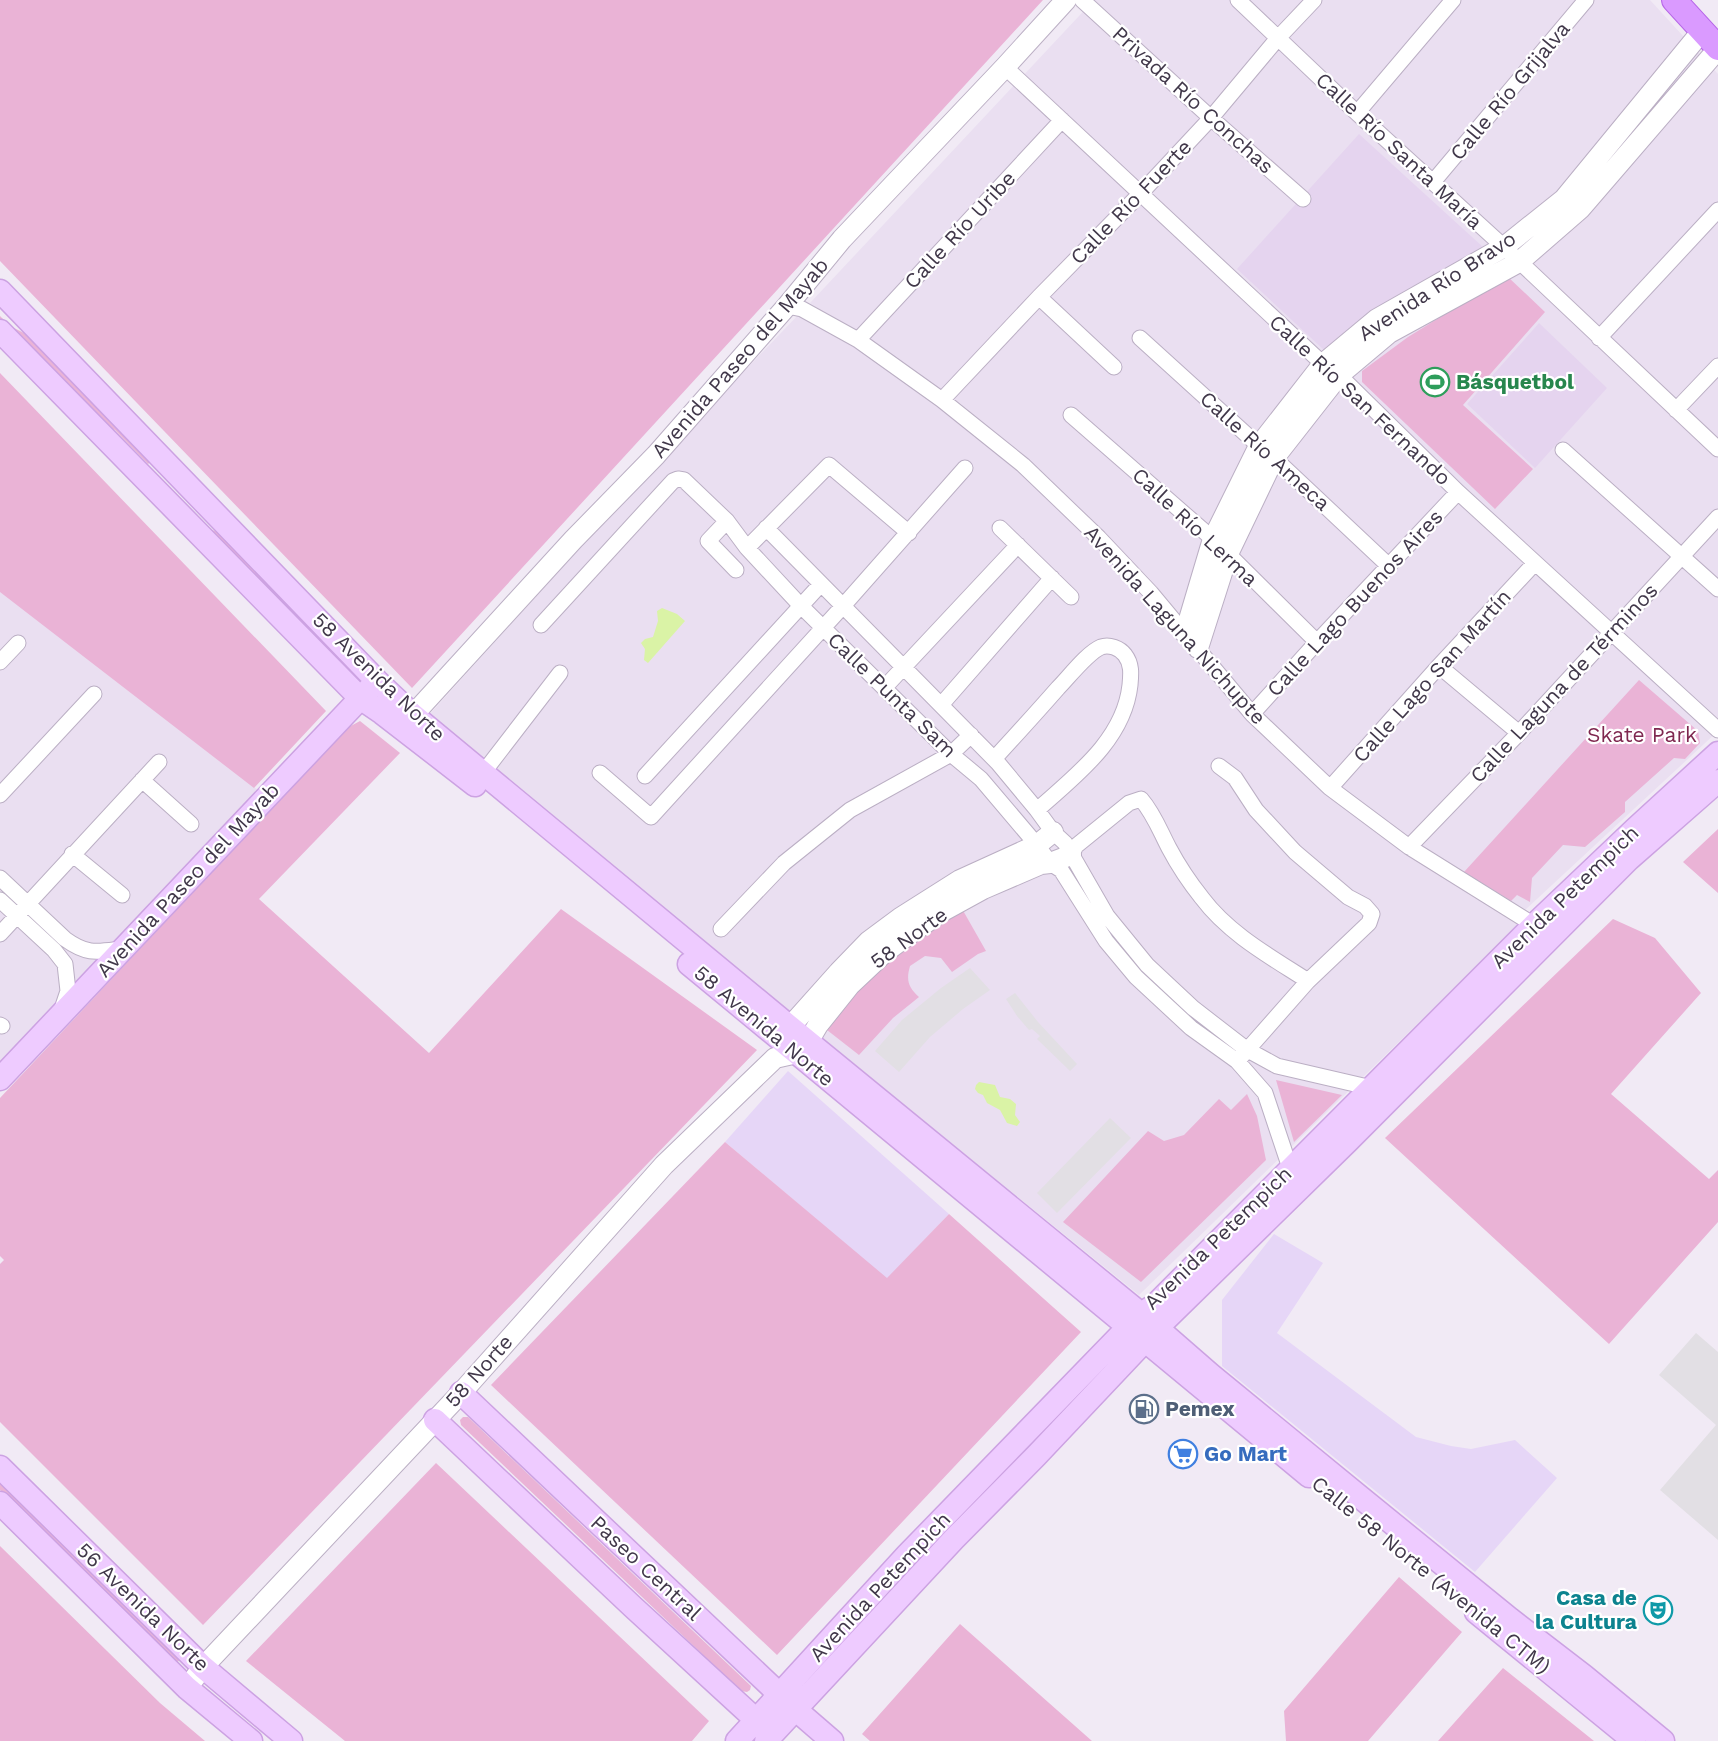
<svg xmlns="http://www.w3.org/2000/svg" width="1718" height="1741" font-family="'Work Sans',sans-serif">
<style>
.residential{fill:#eadff1}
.commercial{fill:#e6d6f7}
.education{fill:#e5d4ef}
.green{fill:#eab3d6}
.parking{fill:#e2dfe4}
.water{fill:#daf3a6}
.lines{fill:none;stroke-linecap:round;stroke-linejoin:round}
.minor-casing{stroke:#bbafc4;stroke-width:17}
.tertiary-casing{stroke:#bbafc4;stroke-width:22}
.secondary-casing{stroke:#cca2e2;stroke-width:25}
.primary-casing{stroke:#b667e7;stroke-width:26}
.minor{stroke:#fff;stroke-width:15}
.tertiary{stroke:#fff;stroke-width:20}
.secondary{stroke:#eecbff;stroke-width:22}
.primary{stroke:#da9aff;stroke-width:24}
.labels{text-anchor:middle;stroke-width:4.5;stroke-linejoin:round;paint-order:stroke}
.street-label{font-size:21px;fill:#41384a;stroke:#fff}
.leisure-label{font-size:21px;font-weight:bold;fill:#27864d;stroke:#fff;text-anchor:start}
.park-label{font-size:21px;fill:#7f2850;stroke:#fff}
.service-label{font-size:21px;font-weight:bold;fill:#4e5e75;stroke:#fff;text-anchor:start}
.shop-label{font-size:21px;font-weight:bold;fill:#366cbe;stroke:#fff;text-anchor:start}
.culture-label{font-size:21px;font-weight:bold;fill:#0d838f;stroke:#fff;text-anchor:end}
</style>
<rect width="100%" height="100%" fill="#f1eaf5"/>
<path class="residential" d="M 1094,0 L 1650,0 L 1718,74 L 1718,731 L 1524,911 L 1406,836 L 1321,771 L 1265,721 L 1249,698 L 1180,614 L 1149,578 L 1038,470 L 960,403 L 936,389 L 810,303 Z
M 800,313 L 855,344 L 939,408 L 1021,472 L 1145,596 L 1247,719 L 1520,924 L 1139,1295 L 782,1006 L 429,715 L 661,458 Z
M 0,586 L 264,795 L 0,1071 Z"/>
<path class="commercial" d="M 788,1071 L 949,1214 L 887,1279 L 725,1142 Z
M 1274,1234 L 1323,1263 L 1277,1333 L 1416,1437 L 1451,1446 L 1471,1449 L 1515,1440 L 1557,1478 L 1475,1572 L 1222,1366 L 1222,1300 Z"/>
<path class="education" d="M 1359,134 L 1483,247 L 1479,251 L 1370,313 L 1324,350 L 1237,269 Z
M 1539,323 L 1607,388 L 1535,468 L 1467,404 Z"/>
<path class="green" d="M 0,0 L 1043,0 L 412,688 L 0,261 Z
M 1507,276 L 1545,312 L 1463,405 L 1533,469 L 1495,509 L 1362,382 L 1362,371 L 1408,337 Z
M 0,316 L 10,326 L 26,334 L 151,461 L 148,464 L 115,430 L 100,423 L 0,319 Z
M 0,373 L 326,711 L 254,788 L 0,592 Z
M 206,527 L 223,535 L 335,652 L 334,654 L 301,621 L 287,615 Z
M 1639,680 L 1698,731 L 1700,743 L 1685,759 L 1674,758 L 1625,802 L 1625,812 L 1585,847 L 1563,845 L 1532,878 L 1530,902 L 1517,895 L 1511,901 L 1464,872 Z
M 360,721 L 400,753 L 259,899 L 429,1053 L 561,909 L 757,1050 L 203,1625 L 0,1422 L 0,1264 L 4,1260 L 0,1256 L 0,1098 L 347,728 Z
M 1718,829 L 1718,893 L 1683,862 Z
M 961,907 L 986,951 L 978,954 L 952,972 L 941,958 L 925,956 L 910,966 C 906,980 908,987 919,997 L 893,1018 L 859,1055 L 827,1030 L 828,1022 L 869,977 L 910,942 Z
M 1613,919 L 1655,938 L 1701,993 L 1611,1094 L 1709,1179 L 1718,1170 L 1718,1222 L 1609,1344 L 1385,1138 Z
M 1276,1080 L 1342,1095 L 1294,1142 Z
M 1247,1094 L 1257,1116 L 1266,1160 L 1141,1282 L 1063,1222 L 1148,1131 L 1164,1141 L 1184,1135 L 1219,1099 L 1231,1110 Z
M 725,1142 L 887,1278 L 949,1214 L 1081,1332 L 777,1655 L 491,1385 Z
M 463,1417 L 468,1417 L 751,1686 L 750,1690 L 747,1692 L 741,1691 L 461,1425 L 460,1420 Z
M 436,1463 L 709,1721 L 692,1741 L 345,1741 L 246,1661 Z
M 0,1481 L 180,1659 L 177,1663 L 0,1490 Z
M 0,1546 L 160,1703 L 205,1741 L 0,1741 Z
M 1399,1577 L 1462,1632 L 1368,1741 L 1286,1741 L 1284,1711 Z
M 960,1624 L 1092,1741 L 870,1741 L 862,1734 Z
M 1503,1668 L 1594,1741 L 1438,1741 Z"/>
<path class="parking" d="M 970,968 L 990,990 L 963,1009 L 930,1037 L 899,1072 L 875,1051 L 902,1020 L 941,988 Z
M 1015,993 L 1038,1022 L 1077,1064 L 1070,1071 L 1037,1039 L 1040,1036 L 1032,1029 L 1029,1030 L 1017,1016 L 1006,999 Z
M 1110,1118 L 1131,1138 L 1057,1213 L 1037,1193 Z
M 1696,1333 L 1718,1352 L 1718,1540 L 1660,1490 L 1716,1425 L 1659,1375 Z"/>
<path class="water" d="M 662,608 L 677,614 L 685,621 L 648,663 L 644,660 L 645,649 L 641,643 L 645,639 L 653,637 L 658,621 L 657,611 Z
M 979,1082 L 995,1085 L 1000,1097 L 1010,1099 L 1016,1104 L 1015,1115 L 1020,1122 L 1017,1126 L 1007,1123 L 1000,1110 L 987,1103 L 983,1095 L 978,1093 L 975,1089 L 976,1085 Z"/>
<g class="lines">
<g class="minor-casing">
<path id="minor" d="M 1082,0 L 1211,118 L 1303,199
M 1238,0 L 1357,113 L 1504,247 L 1718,449
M 1005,67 L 1323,364 L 1339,375 L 1458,492 L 1718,730
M 1357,113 L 1453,0
M 1433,182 L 1586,0
M 1039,297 L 1114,367
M 787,306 L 802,309 L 858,340 L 942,400 L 1023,465 L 1099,538 L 1151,593 L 1252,714 L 1330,788 L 1409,847 L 1534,925
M 1140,338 L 1259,446 L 1274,458 L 1389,566
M 1599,338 L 1718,210
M 858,340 L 1062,120
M 942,400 L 1039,297 L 1141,193 L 1211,118 L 1278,38 L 1314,0
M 1676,410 L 1718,366
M 1071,415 L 1213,539 L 1317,642
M 1563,450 L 1718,589
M 727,521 L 708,541 L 736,570
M 766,528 L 998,763 L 1037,810 L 1053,832 L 1065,843 L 1107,916 L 1147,965 L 1193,1008 L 1246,1049 L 1277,1066 L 1372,1088
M 1000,528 L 1071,597
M 747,548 L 829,465 L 909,533
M 541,625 L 673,481 L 678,479 L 684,480 L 727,521 L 747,548 L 801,606 L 951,754 L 981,779 L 1037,845 L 1050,863 L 1061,870 L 1106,941 L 1136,977 L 1191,1028 L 1237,1061 L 1265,1093 L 1290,1168
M 0,662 L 18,643
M 1439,666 L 1519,733
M 885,687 L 1018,545
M 941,705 L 1052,578
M 1252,714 L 1317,642 L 1458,492
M 994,759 C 1016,735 1037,712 1058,688 C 1069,677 1087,653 1101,647 C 1109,644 1120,648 1125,655 C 1132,664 1131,674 1130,685 C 1124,740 1075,776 1037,810
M 1219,766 L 1235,778 L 1256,810 L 1295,852 L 1348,897 L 1365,906 L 1372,914 L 1369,923 L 1308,981 L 1241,1057
M 483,773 L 560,673
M 600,773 L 651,817 L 843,606 L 965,468
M 645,776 L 821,584
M 142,780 L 191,824
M 1330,788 L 1439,666 L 1534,564
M 0,795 L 94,694
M 1409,847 L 1519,733 L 1718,517
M 72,854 L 122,895
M 1071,855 L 1076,846 L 1129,803 L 1141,799 C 1154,814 1160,831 1169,848 C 1178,865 1190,883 1202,898 C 1229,934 1271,957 1308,981
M 0,878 L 65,939 C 87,955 97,952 121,949
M 0,900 L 54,950 L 65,964 L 68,991 L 62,1009
M 721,929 L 784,863 L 850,810 L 951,754 L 971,735
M 0,934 L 159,762
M 0,1025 L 2,1026"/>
</g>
<g class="tertiary-casing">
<path id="tertiary" d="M 1185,633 L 1213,539 L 1259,446 L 1323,364 L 1377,319 L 1504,247 L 1564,199 L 1702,31
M 1198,648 L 1228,554 L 1274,458 L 1339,375 L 1389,333 L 1519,262 L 1580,209 L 1718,49
M 413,715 L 573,540 L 656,455 L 787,306 L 842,239 L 1005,67 L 1066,0
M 780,1038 L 839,972 L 869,941 L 900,918 L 960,880 L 1037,845 L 1053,832
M 187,1688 L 203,1667 L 461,1393 L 664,1165 L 775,1058 L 797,1053 L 808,1042 L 818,1025 L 850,985 L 884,953 L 904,938 L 941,912 L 983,889 L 1041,864 L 1050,863 L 1071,855"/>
</g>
<g class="secondary-casing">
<path id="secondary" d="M 0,291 L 377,681 L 413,715 L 790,1027 L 1141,1314 L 1211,1375 L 1360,1497 L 1510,1619 L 1584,1676 L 1663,1741
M 0,331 L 360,698 L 382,713 L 475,785
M 689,964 L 1309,1476
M 0,1079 L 370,688
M 461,1393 L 795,1709 L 832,1741
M 435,1420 L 633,1607 L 767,1730
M 0,1467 L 203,1667 L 291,1741
M 0,1503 L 187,1688 L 251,1741
M 1476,1612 L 1634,1741
M 737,1741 L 907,1555 L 1141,1314 L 1155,1305 L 1534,925 L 1635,829 L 1718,753
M 766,1741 L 954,1539 L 1036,1456 L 1157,1328 L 1347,1142 L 1629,859 L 1718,781"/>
</g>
<g class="primary-casing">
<path id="primary" d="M 1674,0 L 1718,48"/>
</g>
<use href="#minor" class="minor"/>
<use href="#tertiary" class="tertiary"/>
<use href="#secondary" class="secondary"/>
<use href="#primary" class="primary"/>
</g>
<defs>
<g id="stadium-ring" transform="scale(1.5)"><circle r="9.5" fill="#fff" stroke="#2e9e5b" stroke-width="1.5"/><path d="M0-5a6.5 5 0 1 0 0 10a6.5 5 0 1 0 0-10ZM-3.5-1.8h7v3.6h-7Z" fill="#2e9e5b"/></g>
<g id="fuel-ring" transform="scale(1.5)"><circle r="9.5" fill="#fff" stroke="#5c6f8a" stroke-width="1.5"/><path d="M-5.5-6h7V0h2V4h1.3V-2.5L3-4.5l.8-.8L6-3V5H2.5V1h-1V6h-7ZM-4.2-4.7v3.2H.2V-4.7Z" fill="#5c6f8a"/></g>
<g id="supermarket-ring" transform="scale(1.5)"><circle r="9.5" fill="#fff" stroke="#3f7fe0" stroke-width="1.5"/><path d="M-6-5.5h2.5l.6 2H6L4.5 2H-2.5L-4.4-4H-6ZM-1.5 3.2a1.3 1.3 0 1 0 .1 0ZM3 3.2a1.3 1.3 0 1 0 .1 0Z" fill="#3f7fe0"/></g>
<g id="theatre-ring" transform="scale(1.5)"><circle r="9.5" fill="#fff" stroke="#0f9aa8" stroke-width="1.5"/><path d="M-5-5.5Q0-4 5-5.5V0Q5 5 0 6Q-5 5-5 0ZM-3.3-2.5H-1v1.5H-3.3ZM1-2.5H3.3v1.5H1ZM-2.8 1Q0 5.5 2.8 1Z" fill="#0f9aa8"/></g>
</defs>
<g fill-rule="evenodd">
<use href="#stadium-ring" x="1435" y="382"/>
<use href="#fuel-ring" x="1144" y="1409"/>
<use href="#supermarket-ring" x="1183" y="1454"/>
<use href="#theatre-ring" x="1658" y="1610"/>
</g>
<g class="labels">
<g class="street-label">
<text transform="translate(1510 91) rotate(-50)" y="7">Calle Río Grijalva</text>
<text transform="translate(1193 100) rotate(42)" y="7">Privada Río Conchas</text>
<text transform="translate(1399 151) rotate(43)" y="7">Calle Río Santa María</text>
<text transform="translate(1131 202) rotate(-46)" y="7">Calle Río Fuerte</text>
<text transform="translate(960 230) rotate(-47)" y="7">Calle Río Uribe</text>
<text transform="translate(1437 286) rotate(-33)" y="7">Avenida Río Bravo</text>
<text transform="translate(740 358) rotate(-49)" y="7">Avenida Paseo del Mayab</text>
<text transform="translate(1360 400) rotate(43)" y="7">Calle Río San Fernando</text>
<text transform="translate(1265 451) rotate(42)" y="7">Calle Río Ameca</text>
<text transform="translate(1195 527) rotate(43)" y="7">Calle Río Lerma</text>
<text transform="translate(1355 603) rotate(-47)" y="7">Calle Lago Buenos Aires</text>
<text transform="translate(1175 625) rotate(48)" y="7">Avenida Laguna Nichupte</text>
<text transform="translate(1432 676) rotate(-48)" y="7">Calle Lago San Martín</text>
<text transform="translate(379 677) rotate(44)" y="7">58 Avenida Norte</text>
<text transform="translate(1564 683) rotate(-47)" y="7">Calle Laguna de Términos</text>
<text transform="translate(892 695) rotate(44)" y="7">Calle Punta Sam</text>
<text transform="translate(188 880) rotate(-47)" y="7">Avenida Paseo del Mayab</text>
<text transform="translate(1565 897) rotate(-44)" y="7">Avenida Petempich</text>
<text transform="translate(909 938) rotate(-36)" y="7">58 Norte</text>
<text transform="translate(764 1026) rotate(40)" y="7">58 Avenida Norte</text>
<text transform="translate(1218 1238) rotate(-44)" y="7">Avenida Petempich</text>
<text transform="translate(479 1371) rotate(-48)" y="7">58 Norte</text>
<text transform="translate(646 1568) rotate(43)" y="7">Paseo Central</text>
<text transform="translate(1431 1575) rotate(39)" y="7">Calle 58 Norte (Avenida CTM)</text>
<text transform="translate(880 1587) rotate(-47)" y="7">Avenida Petempich</text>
<text transform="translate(143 1607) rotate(44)" y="7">56 Avenida Norte</text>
</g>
<g class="leisure-label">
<text x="1456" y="389">Básquetbol</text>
</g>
<g class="park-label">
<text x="1642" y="742">Skate Park</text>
</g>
<g class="service-label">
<text x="1165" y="1416">Pemex</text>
</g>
<g class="shop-label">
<text x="1204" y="1461">Go Mart</text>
</g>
<g class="culture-label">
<text x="1637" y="1605">Casa de<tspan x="1637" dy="24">la Cultura</tspan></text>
</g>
</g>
</svg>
